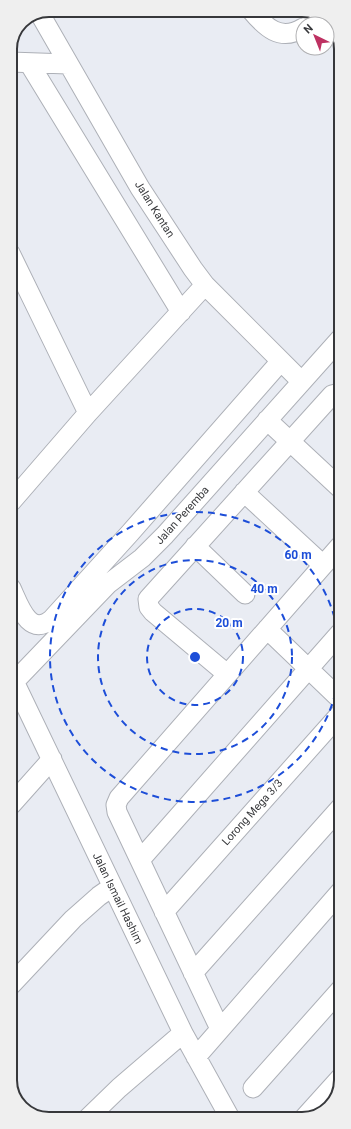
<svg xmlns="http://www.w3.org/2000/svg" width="351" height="1129" font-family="Roboto,sans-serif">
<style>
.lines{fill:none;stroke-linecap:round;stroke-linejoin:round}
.minor-casing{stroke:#adb0b7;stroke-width:21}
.minor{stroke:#fff;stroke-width:19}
.ring{fill:none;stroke:#1d4ed8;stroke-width:2;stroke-dasharray:7 5}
.labels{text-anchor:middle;stroke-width:4;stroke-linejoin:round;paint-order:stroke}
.street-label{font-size:11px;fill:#37383b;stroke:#fff}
.rim{fill:none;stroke:#37383b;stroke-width:2}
.centre{fill:#1d4ed8;stroke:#fff;stroke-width:2}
.ring-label{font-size:12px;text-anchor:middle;font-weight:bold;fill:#1d4ed8;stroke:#fff;stroke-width:4;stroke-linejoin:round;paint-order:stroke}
</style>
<rect width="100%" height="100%" fill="#e9ecf3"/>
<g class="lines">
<g class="minor-casing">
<path id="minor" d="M 251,10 C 265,27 280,42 303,28
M 40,14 L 140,188 L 193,269 L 205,285 L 301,381
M 310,24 L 322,17
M 10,62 L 68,64
M 29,63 L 181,312
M 10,253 L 88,413
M 267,420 L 340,488
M 244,492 L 323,565
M 11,502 L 88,413 L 205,285
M 195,546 L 245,594
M 11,588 C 19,605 29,638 52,619 L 130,533 L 281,361
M 267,629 L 341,700
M 227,674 L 153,612 L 149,607 L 148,599 L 332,395 L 340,393
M 11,675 L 183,1033 L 230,1118
M 14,682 L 108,584 L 142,558 L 165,535 L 340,339
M 11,805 L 52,759
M 140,860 L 340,633
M 164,912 L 341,713
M 193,973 L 341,807
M 11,985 L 73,919 L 99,896 L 112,887
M 220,1029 L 117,812 L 116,805 L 119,798 L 340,546
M 196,1057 L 341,891
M 253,1088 L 341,989
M 304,1118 L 341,1077
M 87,1119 L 119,1088 L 183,1033"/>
</g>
<use href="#minor" class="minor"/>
</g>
<g class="ring">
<circle cx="195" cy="657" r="48"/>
<circle cx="195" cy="657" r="97"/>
<circle cx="195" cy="657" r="145"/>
</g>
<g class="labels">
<g class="street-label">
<text transform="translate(155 209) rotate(58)" y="4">Jalan Kantan</text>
<text transform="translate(182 515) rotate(-48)" y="4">Jalan Peremba</text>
<text transform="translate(252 812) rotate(-48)" y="4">Lorong Mega 3/3</text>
<text transform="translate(118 898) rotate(64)" y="4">Jalan Ismail Hashim</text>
</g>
</g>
<path d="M0 0H351V1129H0ZM49 17H302A32 32 0 0 1 334 49V1080A32 32 0 0 1 302 1112H49A32 32 0 0 1 17 1080V49A32 32 0 0 1 49 17Z" fill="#efefef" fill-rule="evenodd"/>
<path class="rim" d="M49 17H302A32 32 0 0 1 334 49V1080A32 32 0 0 1 302 1112H49A32 32 0 0 1 17 1080V49A32 32 0 0 1 49 17Z"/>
<circle cx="195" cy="657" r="6" class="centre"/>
<g class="ring-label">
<text x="298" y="559">60 m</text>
<text x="264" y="593">40 m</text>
<text x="229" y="627">20 m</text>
</g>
<g transform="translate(315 36) rotate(317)"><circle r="19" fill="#ffffff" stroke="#afafb1"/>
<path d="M0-3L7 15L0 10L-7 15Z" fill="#be3162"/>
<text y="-6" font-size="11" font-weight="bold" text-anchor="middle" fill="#37383b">N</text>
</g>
</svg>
